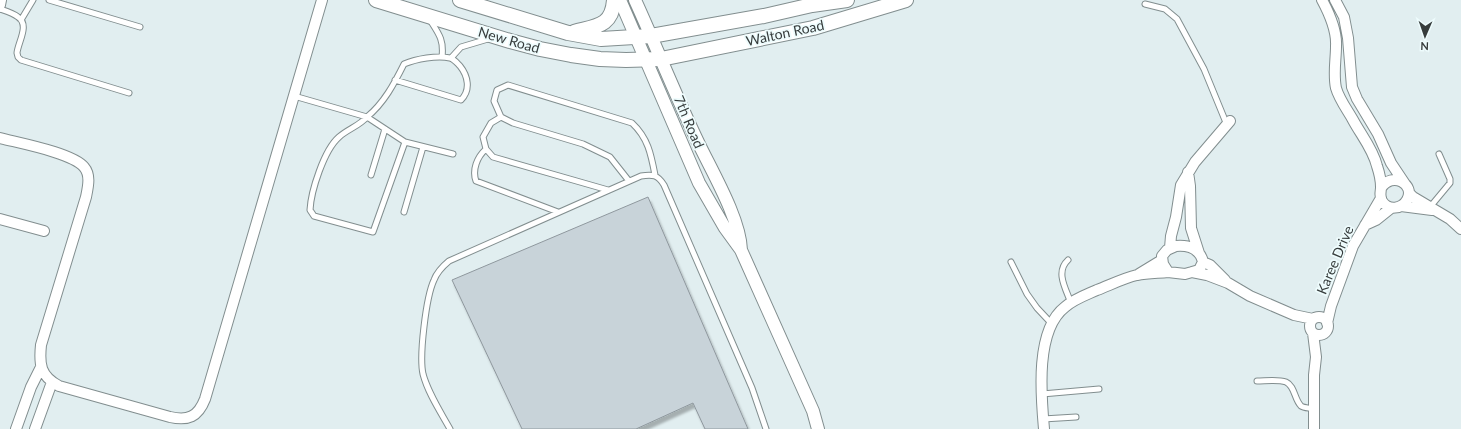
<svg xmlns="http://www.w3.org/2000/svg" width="1461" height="429" font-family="Lato,sans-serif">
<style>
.building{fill:#c8d3d9;stroke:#8f989e;filter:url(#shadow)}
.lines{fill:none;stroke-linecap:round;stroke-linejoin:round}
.service-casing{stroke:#828e8f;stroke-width:7}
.minor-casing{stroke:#828e8f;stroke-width:12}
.tertiary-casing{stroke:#828e8f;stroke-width:14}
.secondary-casing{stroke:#828e8f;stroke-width:16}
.service{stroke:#fff;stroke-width:5}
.minor{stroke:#fff;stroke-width:10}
.tertiary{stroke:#fff;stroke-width:12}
.secondary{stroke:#fff;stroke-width:14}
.labels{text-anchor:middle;stroke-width:3.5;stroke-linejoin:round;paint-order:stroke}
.street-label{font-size:14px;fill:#363c3c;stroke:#eefcfd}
</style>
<defs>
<filter id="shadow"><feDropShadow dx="2.5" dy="4.5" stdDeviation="1" flood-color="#0004"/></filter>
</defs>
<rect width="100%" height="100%" fill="#e1eef0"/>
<path class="building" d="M 648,197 L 748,429 L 705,429 L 693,403 L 636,429 L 522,429 L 452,280 Z"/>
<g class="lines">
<g class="service-casing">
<path id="service" d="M 49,0 L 140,27
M 1145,4 L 1165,9 L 1177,19 L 1204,69 L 1227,125
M 0,9 C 6,11 13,13 18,17 C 30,25 18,42 17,53 L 18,57 L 21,60 L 129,93
M 21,20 L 33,0
M 430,20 C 439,34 444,40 442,57
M 451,58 L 461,47 L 488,39
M 294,96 L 367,117 C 384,103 394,84 404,64 C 416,59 437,55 450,58 C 454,59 457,63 460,66 C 468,76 471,90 461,100 L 395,80
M 501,117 L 491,123 L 483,137 L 486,149 L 493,157 L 608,190
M 405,142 L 373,232 L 314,216 L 310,210 C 311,191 324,150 339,137 C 348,129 359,126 367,117 L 405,142 L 453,154
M 486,149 C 477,157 472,170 476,181 L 558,212
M 371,175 L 385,129
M 629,181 L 610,157 L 583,144 L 513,123 L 501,117 L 494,101 L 497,90 L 508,85 L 632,123 C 648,138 651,154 655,175
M 1430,207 L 1450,183 L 1450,179 L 1439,154
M 404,212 L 423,147
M 1068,260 C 1055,272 1066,289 1071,303
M 1011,262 L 1027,294 L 1037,308 L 1052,324
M 1257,381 C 1265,381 1278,379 1286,382 C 1295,386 1294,399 1301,406 C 1304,408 1310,408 1313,409
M 1042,394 L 1099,389
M 1043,419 L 1076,417
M 450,429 C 440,411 428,393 423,374 C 419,356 426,297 434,280 C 437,272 443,266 449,261 L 641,176 C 653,174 658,175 664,185 L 752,388 L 766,429"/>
</g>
<g class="minor-casing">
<path id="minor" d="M 1322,0 C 1329,13 1337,30 1336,46 C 1336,60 1333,74 1336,88 C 1339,99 1348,111 1353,120 C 1361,135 1373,149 1377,166 C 1379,172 1381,180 1381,187 C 1381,192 1379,196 1382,201 C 1388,211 1402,209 1407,200 C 1416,184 1392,171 1381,188
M 1335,0 L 1344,17 L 1348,38 L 1352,87 L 1357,99 L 1378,134 L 1391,163 L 1405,184
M 0,5 L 1,0
M 0,138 C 19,143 73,153 84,167 C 91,175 88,187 86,197 L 41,345 C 39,364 40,376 59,386 L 170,417 C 188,421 198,417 205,399 L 322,0
M 1188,172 L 1190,186 L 1191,228 L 1199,253
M 1409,193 L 1413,197 L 1450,219 L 1461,229
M 1401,206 L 1432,210
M 0,219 L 44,231
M 1365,225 L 1376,220 L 1391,208
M 1176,246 C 1188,245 1200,248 1203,262 L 1199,270 L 1185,274 L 1168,272 L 1163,264 L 1162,256 L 1167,250 Z
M 1170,248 L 1171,236 L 1176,217 L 1181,185 L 1195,162 L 1230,121
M 1203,262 L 1210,265 L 1225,280
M 1192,272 L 1207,275 L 1228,283 L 1250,296 L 1294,315 L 1313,319
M 1139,274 L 1162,260
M1310 326a9 9 0 1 1 18 0a9 9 0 1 1-18 0Z
M 1327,323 L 1331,306 L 1353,246 L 1381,198
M 1313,333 L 1316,357 L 1314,375 L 1314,429
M 16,429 L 31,387 L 41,367
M 35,429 L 52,382
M 1044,429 C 1041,395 1035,330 1065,307 C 1074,299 1086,295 1097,290 C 1110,285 1124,278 1137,275 C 1147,273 1158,273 1168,272"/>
</g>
<g class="tertiary-casing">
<path id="tertiary" d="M 620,0 L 699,183 L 725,228 L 741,250 L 813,411 L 818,429
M 635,0 C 656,46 675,94 697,140 C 711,170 740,218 741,250"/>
</g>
<g class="secondary-casing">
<path id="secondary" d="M 376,0 L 510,41 L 540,49 L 571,55 L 600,59 L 626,60 L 661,59 L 813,28 L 906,0
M 460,0 L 568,33 L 601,39 L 651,36 L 764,16 L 812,5 L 847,0
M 574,32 C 596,26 612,27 614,0"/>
</g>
<use href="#service" class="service"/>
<use href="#minor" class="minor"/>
<use href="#tertiary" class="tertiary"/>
<use href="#secondary" class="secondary"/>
</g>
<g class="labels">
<g class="street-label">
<text transform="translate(785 33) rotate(-12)" y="5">Walton Road</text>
<text transform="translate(509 40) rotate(16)" y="5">New Road</text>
<text transform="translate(689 122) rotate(67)" y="5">7th Road</text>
<text transform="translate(1335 260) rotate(-67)" y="5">Karee Drive</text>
</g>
</g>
<g transform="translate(1425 36) rotate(182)" stroke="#eefcfd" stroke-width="3" paint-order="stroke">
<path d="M0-3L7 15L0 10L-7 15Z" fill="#363c3c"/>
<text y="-6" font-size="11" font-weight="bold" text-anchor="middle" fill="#363c3c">N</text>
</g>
</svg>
